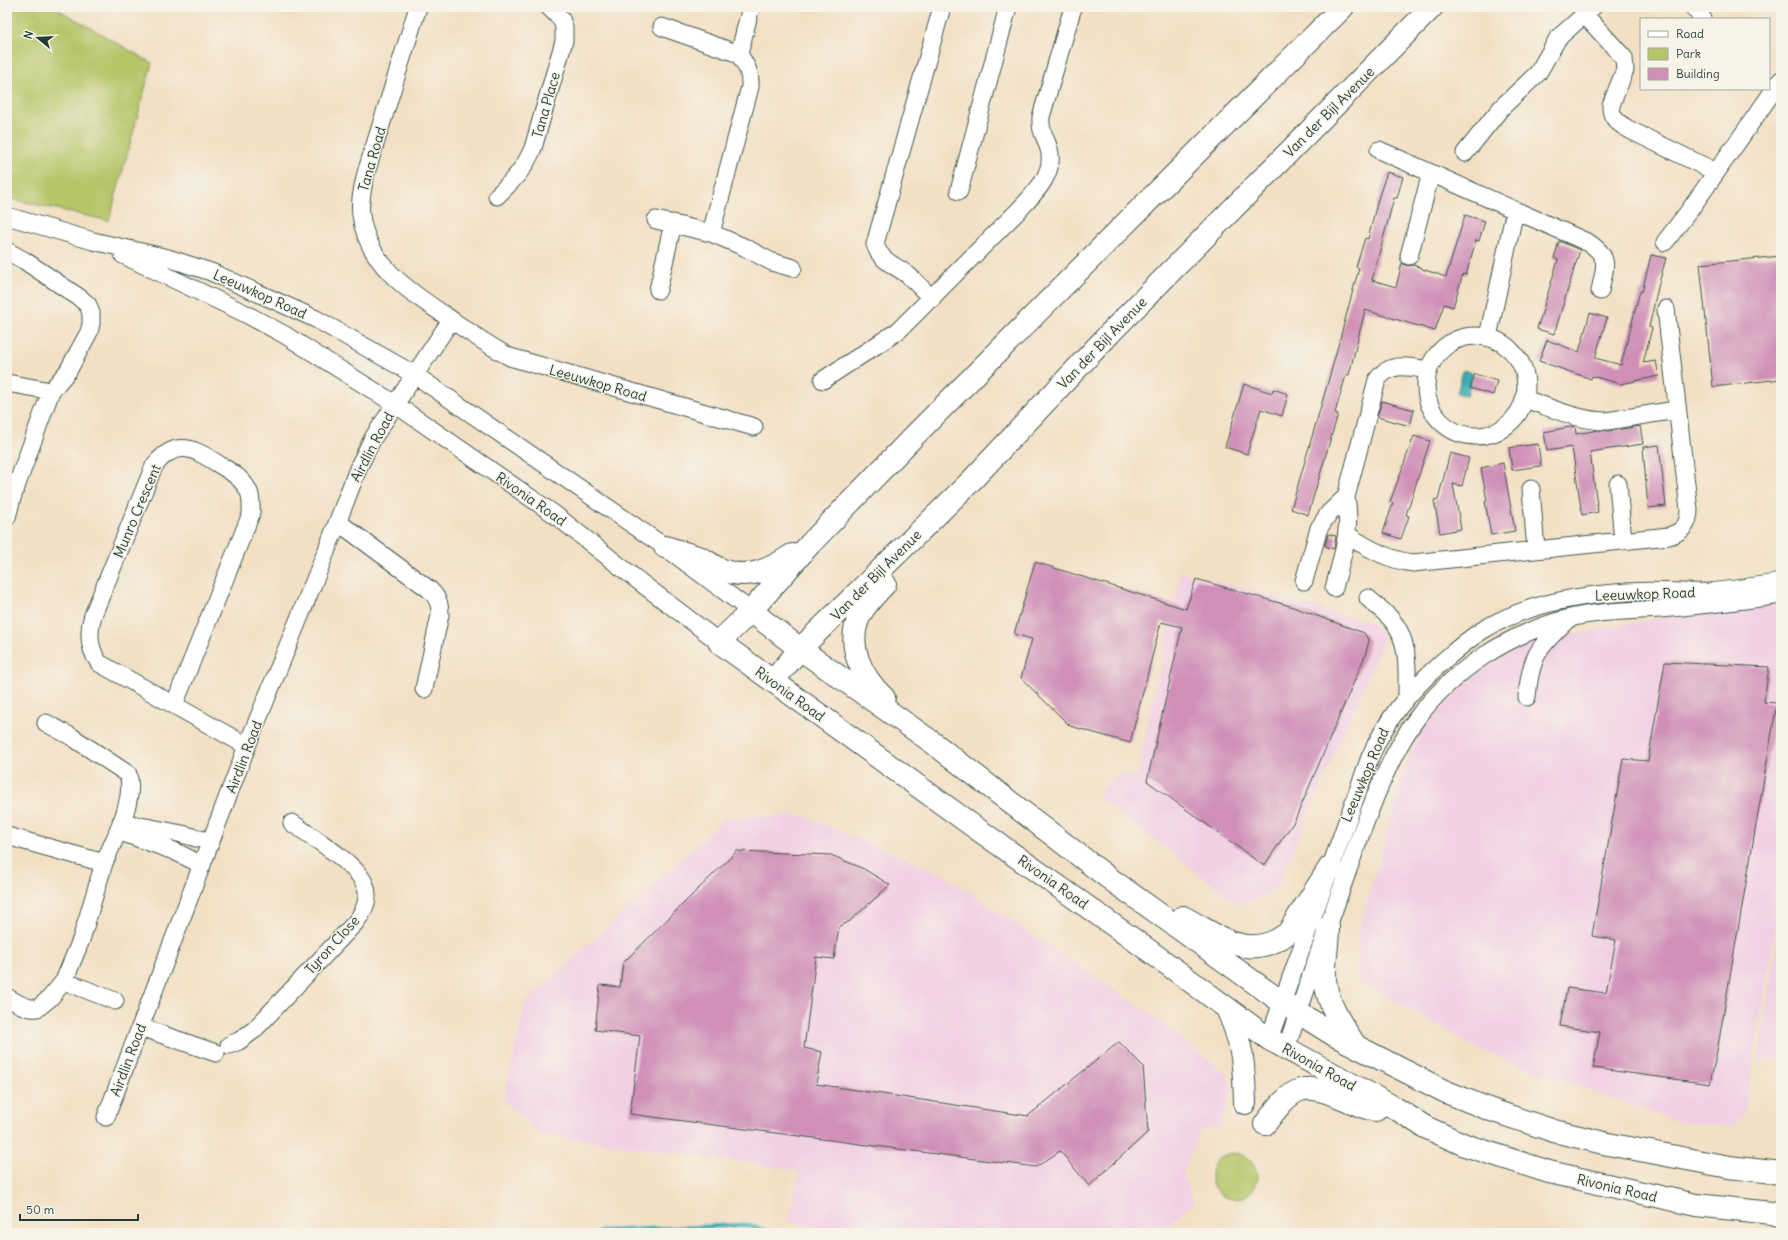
<svg xmlns="http://www.w3.org/2000/svg" width="1788" height="1240" font-family="Delius,sans-serif">
<style>
.built{fill:#f1d0e4}
.green{fill:#b6c568;stroke:#6a814e}
.water{fill:#3aacb5;stroke:#2c7474}
.lines{fill:none;stroke-linecap:round;stroke-linejoin:round}
.stream{stroke:#3aacb5;stroke-width:4.5}
.building{fill:#cf8fb7}
.minor-casing{stroke:#3f554a;stroke-width:19}
.major-casing{stroke:#3f554a;stroke-width:24}
.minor{stroke:#fff;stroke-width:17}
.major{stroke:#fff;stroke-width:22}
.labels{text-anchor:middle;stroke-width:3;stroke-linejoin:round;paint-order:stroke}
.street-label{font-size:14px;fill:#1f3d34;stroke:#f7f3e8}
</style>
<rect width="100%" height="100%" fill="#f7f3e8"/>
<filter id="ink" filterUnits="userSpaceOnUse"><feTurbulence type="fractalNoise" baseFrequency=".025" numOctaves="2"/><feDisplacementMap in="SourceGraphic" scale="8" xChannelSelector="R" yChannelSelector="G"/><feConvolveMatrix kernelMatrix="1 2 1 2 8 2 1 2 1" color-interpolation-filters="sRGB"/></filter>
<filter id="wash" filterUnits="userSpaceOnUse"><feTurbulence type="fractalNoise" baseFrequency=".012" numOctaves="4" result="noise"/><feDisplacementMap in="SourceGraphic" scale="16" xChannelSelector="R" yChannelSelector="G"/><feGaussianBlur stdDeviation="0.9" result="paint"/><feColorMatrix in="noise" values="0 0 0 0 0 0 0 0 0 0 0 0 0 0 0 0 0 1.4 0 .05"/><feComposite in="paint" operator="in"/></filter>
<g filter="url(#wash)">
<rect width="100%" height="100%" fill="#f2e0c4"/>
<path class="built" d="M 1181,572 L 1373,623 L 1385,637 L 1278,885 L 1267,895 L 1238,904 L 1097,796 L 1116,774 L 1137,776 Z
M 1781,594 L 1781,895 L 1744,1116 L 1733,1126 L 1682,1123 L 1484,1052 L 1357,980 L 1359,931 L 1404,770 L 1420,732 L 1468,681 L 1523,644 Z
M 755,816 L 803,816 L 942,874 L 1146,1011 L 1227,1074 L 1233,1090 L 1220,1127 L 1200,1130 L 1183,1174 L 1194,1202 L 1171,1223 L 1149,1233 L 862,1233 L 789,1223 L 799,1170 L 539,1134 L 504,1100 L 525,1003 L 725,818 Z
M 1781,918 L 1781,1060 L 1758,1060 Z"/>
<path class="green" d="M 7,7 L 54,7 L 152,63 L 109,221 L 7,198 Z
M1211 1176a23 23 0 1 1 46 0a23 23 0 1 1-46 0Z"/>
<path class="water" d="M 1463,370 L 1473,373 L 1467,396 L 1457,393 Z"/>
<g class="lines">
<path class="stream" d="M 597,1233 L 601,1231 L 745,1225 L 775,1233"/>
</g>
<g id="blocks">
<path class="building" d="M 1387,172 L 1403,177 L 1397,198 L 1394,198 L 1372,280 L 1396,287 L 1402,263 L 1407,266 L 1413,265 L 1422,268 L 1422,269 L 1446,277 L 1465,215 L 1485,221 L 1479,241 L 1476,240 L 1466,275 L 1463,274 L 1453,307 L 1444,304 L 1435,331 L 1365,310 L 1349,375 L 1346,375 L 1335,413 L 1338,414 L 1308,515 L 1291,509 L 1332,368 L 1359,268 L 1356,267 L 1365,238 L 1368,239 L 1378,199 Z
M 1559,241 L 1580,250 L 1554,334 L 1537,329 L 1558,260 L 1554,258 Z
M 1651,255 L 1666,258 L 1659,283 L 1649,327 L 1652,328 L 1643,363 L 1656,361 L 1659,376 L 1621,384 L 1592,376 L 1591,379 L 1539,361 L 1547,340 L 1579,352 L 1590,313 L 1607,318 L 1595,358 L 1621,365 L 1640,291 L 1642,292 Z
M 1781,256 L 1781,379 L 1713,387 L 1700,264 Z
M 1475,374 L 1497,381 L 1493,395 L 1470,388 Z
M 1244,384 L 1272,393 L 1273,389 L 1288,394 L 1282,416 L 1261,409 L 1247,454 L 1225,447 Z
M 1382,401 L 1414,410 L 1410,426 L 1377,417 Z
M 1575,426 L 1576,434 L 1598,430 L 1609,431 L 1640,426 L 1643,444 L 1590,452 L 1598,512 L 1582,515 L 1572,447 L 1547,451 L 1544,432 Z
M 1414,436 L 1430,441 L 1406,515 L 1409,516 L 1401,539 L 1383,533 L 1393,503 L 1390,502 Z
M 1538,444 L 1541,466 L 1512,470 L 1509,448 Z
M 1659,445 L 1666,506 L 1648,508 L 1643,447 Z
M 1450,453 L 1469,458 L 1462,486 L 1453,484 L 1461,529 L 1440,533 L 1434,500 L 1438,499 Z
M 1503,463 L 1515,531 L 1491,535 L 1485,501 L 1487,501 L 1481,468 Z
M 1328,534 L 1336,536 L 1334,549 L 1325,546 Z
M 1035,562 L 1186,609 L 1196,579 L 1290,606 L 1364,633 L 1369,641 L 1365,656 L 1295,820 L 1264,866 L 1147,781 L 1182,627 L 1161,622 L 1130,743 L 1070,726 L 1021,678 L 1032,639 L 1014,634 Z
M 1665,662 L 1769,667 L 1764,702 L 1777,703 L 1718,1046 L 1710,1084 L 1593,1068 L 1600,1032 L 1560,1026 L 1567,988 L 1606,993 L 1616,940 L 1592,936 L 1623,759 L 1648,761 Z
M 737,851 L 831,855 L 864,869 L 890,885 L 850,921 L 839,927 L 834,959 L 816,957 L 804,1048 L 822,1052 L 816,1084 L 1028,1116 L 1119,1042 L 1143,1066 L 1148,1132 L 1089,1186 L 1060,1151 L 1036,1167 L 630,1114 L 640,1036 L 595,1030 L 600,985 L 620,987 L 623,963 Z"/>
</g>
</g>
<g filter="url(#ink)">
<use href="#blocks" fill-opacity="0" stroke="#3f554a" stroke-width="1"/>
<g class="lines">
<g class="minor-casing">
<path id="minor" d="M 418,7 L 366,173 C 363,187 359,201 361,215 C 367,263 407,290 443,314 C 465,329 487,345 510,357 L 754,427
M 1694,8 L 1703,19
M 1584,14 L 1624,58 L 1625,70 L 1611,105 C 1610,119 1620,124 1630,130 L 1716,172
M 662,27 L 739,54
M 1379,150 L 1589,243 C 1612,258 1604,268 1600,291
M 1465,153 L 1501,108 L 1538,73 L 1558,38 L 1593,7
M 959,191 L 1008,7
M 497,196 C 513,180 524,170 533,148 L 564,41 L 564,27 L 561,19 L 549,7
M 7,216 L 93,241 L 168,258 L 211,272 L 316,319 L 415,375 L 665,547 L 751,611
M 656,220 L 711,233 L 744,247 L 772,262 L 793,268
M 711,233 L 750,87 C 751,73 746,65 739,54 L 751,7
M 1665,242 L 1689,211 L 1781,80
M 7,251 L 25,261 L 80,298 L 88,305 L 91,313 L 91,324 L 89,332 L 68,371 L 51,391 L 12,498 L 7,517
M 123,255 L 244,313 L 285,335 L 395,404 L 554,514 L 636,579 L 719,642
M 1409,256 L 1431,173
M 658,290 L 673,223
M 932,299 C 924,291 917,283 909,276 C 896,265 880,262 875,244 L 942,7
M1426 386a50 50 0 1 1 100 0a50 50 0 1 1-100 0Z
M 1488,337 L 1515,210
M 823,380 L 898,331 L 1017,212 C 1033,195 1056,174 1049,149 C 1045,135 1040,132 1041,117 L 1073,7
M 7,383 L 51,391
M 1525,399 C 1552,408 1579,421 1607,421 L 1676,410
M 1618,484 L 1623,541
M 1531,489 L 1536,550
M 338,522 L 430,590 C 438,598 440,604 440,615 L 424,689
M 1347,535 C 1368,548 1388,560 1413,563 L 1669,536 C 1682,532 1689,525 1689,510 L 1666,309
M 1304,581 L 1319,528 L 1329,513 L 1346,497
M 1334,588 C 1342,558 1352,529 1346,497 L 1377,380 C 1390,361 1409,367 1429,370
M 1368,598 C 1375,605 1384,611 1391,619 C 1410,640 1407,670 1407,697
M 1527,697 C 1531,654 1538,649 1567,620
M 174,705 L 251,514 C 251,507 252,499 249,492 C 243,479 233,473 220,465 C 195,449 176,437 154,466 L 93,615 C 88,632 88,648 99,663 L 247,746
M 46,723 L 72,737 L 128,774 C 136,799 114,840 104,863
M 121,822 L 182,834 L 211,842
M 118,831 L 174,851 L 202,865
M 7,836 L 104,863 L 81,940 L 64,981 L 115,1001
M 7,997 C 15,1002 27,1010 38,1008 L 50,998 L 64,981
M 140,1027 L 216,1053
M 1269,1039 L 1370,757 C 1388,716 1409,692 1442,662 C 1455,651 1468,639 1483,630 C 1525,604 1579,595 1627,592 C 1655,590 1682,593 1709,592 C 1733,590 1757,586 1781,582
M 229,1045 L 239,1041 L 254,1030 L 355,923 C 363,913 371,899 365,885 C 357,864 312,837 292,823
M 1286,1049 C 1306,989 1327,929 1348,870 C 1365,822 1387,758 1417,718 C 1453,670 1509,634 1566,619 C 1596,611 1629,611 1660,609 C 1701,605 1741,601 1781,595
M 106,1117 L 247,746 L 326,552 L 359,466 L 373,438 L 451,320"/>
</g>
<g class="major-casing">
<path id="major" d="M 1343,7 L 1123,226 L 916,434 L 810,544 L 751,611 L 719,642 L 973,826 L 1144,947 L 1269,1039 L 1395,1108 L 1425,1127 L 1465,1145 L 1549,1172 L 1696,1205 L 1781,1214
M 665,547 C 677,551 689,554 701,558 C 707,561 713,566 720,569 C 748,581 769,570 792,555
M 751,611 L 800,649 L 932,742 L 1106,876 L 1283,1003 L 1334,1035 L 1444,1091 L 1491,1110 L 1554,1131 L 1608,1144 L 1729,1167 L 1781,1173
M 773,681 L 800,649 L 972,480 L 1113,330 L 1432,7
M 884,698 C 862,677 845,646 860,615 C 866,603 876,594 885,584
M 1183,917 C 1219,936 1249,963 1288,933 L 1330,867
M 1328,927 C 1328,944 1324,962 1325,979 C 1327,1004 1342,1026 1356,1046
M 1227,1009 C 1243,1043 1244,1066 1245,1103
M 1265,1124 C 1294,1086 1301,1080 1347,1100 C 1356,1104 1366,1109 1376,1110"/>
</g>
<use href="#minor" class="minor"/>
<use href="#major" class="major"/>
</g>
</g>
<g class="labels">
<g class="street-label">
<text transform="translate(546 105) rotate(-74)" y="5">Tana Place</text>
<text transform="translate(1329 112) rotate(-45)" y="5">Van der Bijl Avenue</text>
<text transform="translate(372 159) rotate(-74)" y="5">Tana Road</text>
<text transform="translate(260 294) rotate(24)" y="5">Leeuwkop Road</text>
<text transform="translate(1102 343) rotate(-46)" y="5">Van der Bijl Avenue</text>
<text transform="translate(598 383) rotate(16)" y="5">Leeuwkop Road</text>
<text transform="translate(372 447) rotate(-62)" y="5">Airdlin Road</text>
<text transform="translate(531 499) rotate(35)" y="5">Rivonia Road</text>
<text transform="translate(137 511) rotate(-67)" y="5">Munro Crescent</text>
<text transform="translate(876 575) rotate(-45)" y="5">Van der Bijl Avenue</text>
<text transform="translate(1645 594) rotate(-2)" y="5">Leeuwkop Road</text>
<text transform="translate(790 694) rotate(36)" y="5">Rivonia Road</text>
<text transform="translate(244 757) rotate(-69)" y="5">Airdlin Road</text>
<text transform="translate(1365 775) rotate(-67)" y="5">Leeuwkop Road</text>
<text transform="translate(1053 882) rotate(35)" y="5">Rivonia Road</text>
<text transform="translate(332 945) rotate(-48)" y="5">Tyron Close</text>
<text transform="translate(128 1060) rotate(-69)" y="5">Airdlin Road</text>
<text transform="translate(1319 1067) rotate(29)" y="5">Rivonia Road</text>
<text transform="translate(1617 1188) rotate(13)" y="5">Rivonia Road</text>
</g>
</g>
<rect width="1788" height="1240" fill="none" stroke="#f7f3e8" stroke-width="24"/>
<rect x="1640" y="18" width="130" height="72" fill="#f7f3e8" stroke="#a1aaa0"/>
<rect x="1648" y="31" width="20" height="6" fill="#ffffff" stroke="#a1aaa0"/>
<text x="1676" y="38" font-size="12" fill="#1f3d34">Road</text>
<rect x="1648" y="48" width="20" height="12" fill="#b6c568" stroke="#a1aaa0"/>
<text x="1676" y="58" font-size="12" fill="#1f3d34">Park</text>
<rect x="1648" y="68" width="20" height="12" fill="#cf8fb7" stroke="#a1aaa0"/>
<text x="1676" y="78" font-size="12" fill="#1f3d34">Building</text>
<g transform="translate(38 38) rotate(288)" stroke="#f7f3e8" stroke-width="3" paint-order="stroke">
<path d="M0-3L7 15L0 10L-7 15Z" fill="#1f3d34"/>
<text y="-6" font-size="11" font-weight="bold" text-anchor="middle" fill="#1f3d34">N</text>
</g>
<path d="M20 1214v6h118v-6" fill="none" stroke="#1f3d34" stroke-width="2"/>
<text x="26" y="1214" font-size="12" fill="#1f3d34" stroke="#f7f3e8" stroke-width="3" paint-order="stroke">50 m</text>
</svg>
